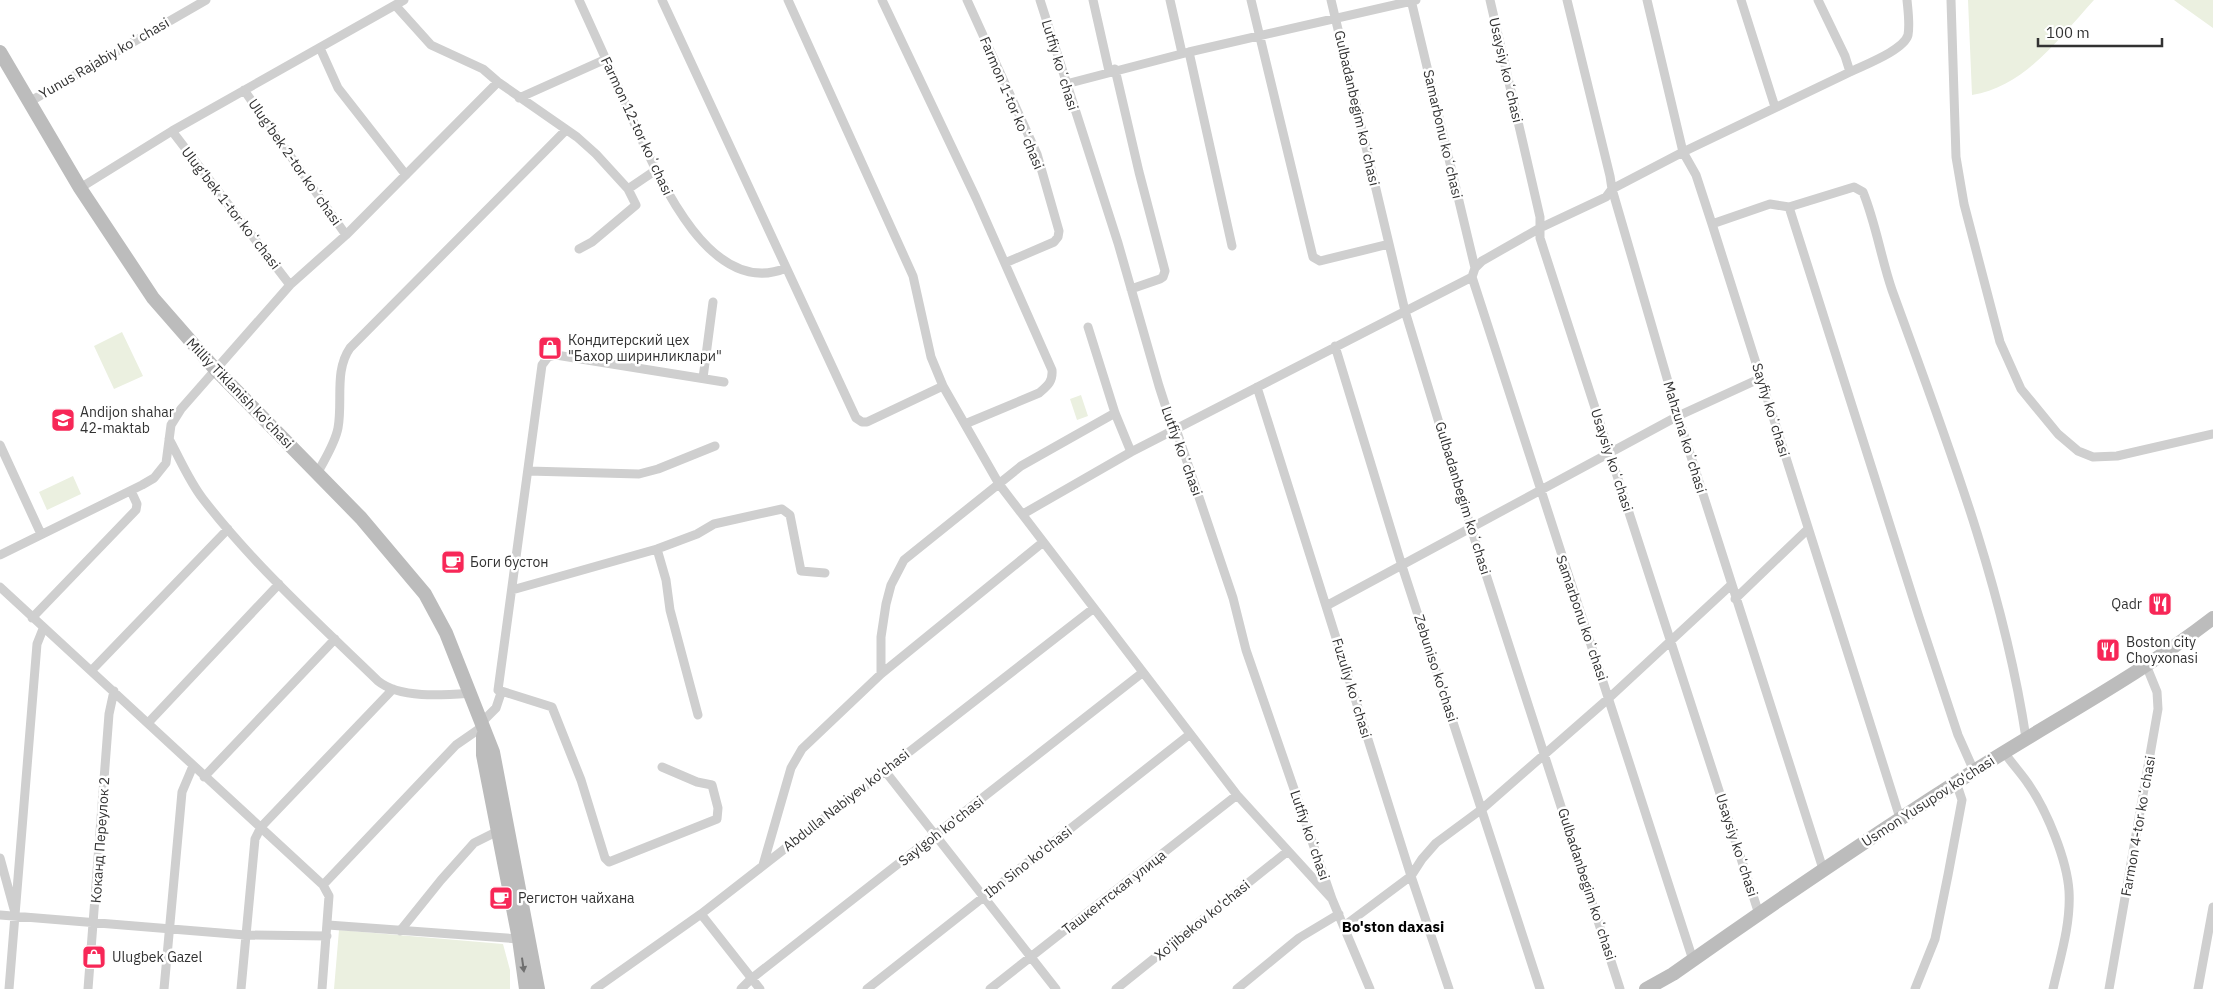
<svg xmlns="http://www.w3.org/2000/svg" width="2213" height="989" font-family="'IBM Plex Sans',sans-serif">
<style>
.green{fill:#ebf0e0}
.lines{fill:none;stroke-linecap:round;stroke-linejoin:round}
.minor{stroke:#cfcfcf;stroke-width:9}
.secondary{stroke:#bcbcbc;stroke-width:14}
.oneway{fill:#707070}
.labels{text-anchor:middle;stroke-width:5;stroke-linejoin:round;paint-order:stroke}
.street-label{font-size:14px;fill:#323232;stroke:#fff}
.poi-label{font-size:14px;fill:#323232;stroke:#fff;text-anchor:start}
.neighbourhood-label{font-size:15px;font-weight:bold;fill:#000;stroke:#fff}
</style>
<rect width="100%" height="100%" fill="#fff"/>
<path class="green" d="M 1968,0 L 2094,0 C 2060,37 2025,87 1972,95 Z
M 2174,0 L 2213,0 L 2213,28 L 2178,3 Z
M 122,332 L 143,376 L 114,389 L 94,346 Z
M 1081,395 L 1088,416 L 1077,420 L 1070,399 Z
M 73,476 L 81,494 L 47,510 L 39,492 Z
M 339,930 L 503,944 L 510,970 L 510,989 L 334,989 Z"/>
<g class="lines">
<path class="minor" d="M 579,0 C 595,35 611,70 626,105 C 651,159 705,302 786,268
M 662,0 L 856,418 L 862,422 L 867,422 L 943,386
M 788,0 L 913,276 L 931,357 L 943,386 L 999,484 L 1237,795 L 1332,899
M 882,0 L 976,198 L 1052,370 C 1053,382 1047,386 1039,393 L 965,424
M 967,0 L 1037,154 L 1059,231 L 1058,237 L 1054,242 L 1005,263
M 1040,0 L 1118,243 L 1159,386 L 1170,420 L 1176,429 L 1233,598 L 1246,650 L 1332,899 L 1370,989
M 1093,0 L 1109,71
M 1170,0 L 1182,53
M 1251,0 L 1313,257 L 1320,261 L 1389,244
M 1331,0 L 1405,311 L 1471,528 L 1620,989
M 1411,0 L 1475,268
M 1490,0 L 1540,217 L 1540,238 L 1759,914
M 1567,0 L 1610,176 L 1612,189 L 1678,416 L 1823,869
M 1647,0 L 1683,152 L 1696,175 L 1712,224 L 1900,818
M 1741,0 L 1775,107
M 1951,0 L 1956,157 L 1964,204 L 2000,342 L 2021,389 L 2058,434 L 2078,451 L 2093,457 L 2117,456 L 2213,434
M 395,5 L 431,45 L 483,69 L 498,82 L 577,137 L 596,154 L 628,189 L 636,205 L 592,242 L 579,249
M 320,48 L 338,88 L 406,175
M 1189,52 L 1232,246
M 1115,69 L 1139,172 L 1165,271 L 1163,277 L 1160,279 L 1131,289
M 1850,72 C 1864,65 1904,50 1908,35 C 1910,24 1908,11 1907,0
M 1066,84 L 1189,52 L 1416,0
M 244,90 L 346,235
M 519,98 L 606,59
M 29,102 L 206,0
M 172,131 L 290,285
M 80,188 L 172,131 L 404,0
M 628,189 L 656,170
M 1789,207 L 1919,617 L 1958,735 L 1974,771
M 1712,224 L 1770,204 L 1789,207 L 1854,187 L 1863,192 C 1876,224 1881,258 1892,290 C 1945,436 2003,585 2026,738
M 1472,277 C 1544,505 1620,732 1693,960
M 1088,327 L 1115,413 L 1131,452
M 1335,346 L 1402,566 L 1540,989
M 703,378 L 713,302
M 1257,387 L 1411,876 L 1449,989
M 169,439 C 180,459 189,481 203,499 C 254,565 318,623 378,681 C 400,699 445,695 471,693
M 0,445 L 41,534
M 528,471 L 639,474 L 658,469 L 715,446
M 317,474 C 324,460 335,444 338,428 C 343,401 334,371 350,348 L 566,130
M 1023,514 L 1131,452 L 1472,277 L 1475,268 L 1482,261 L 1540,228 L 1606,197 L 1612,189 L 1683,152 L 1850,72 L 1845,56 L 1818,0
M 657,549 L 666,580 L 670,610 L 698,715
M 0,555 L 142,485 L 154,478 L 166,463 L 171,425 L 181,409 L 290,285 L 346,235 L 498,82
M 0,587 L 323,885 L 329,896 L 322,989
M 512,590 L 657,549 L 697,534 L 714,524 L 782,509 L 790,515 L 801,571 L 825,573
M 1735,599 L 1808,529
M 1326,606 L 1678,416 L 1761,378
M 32,618 L 136,510 L 137,504 L 131,491
M 91,671 L 228,529
M 881,674 L 881,637 L 886,604 L 891,585 L 904,560 L 1021,466 L 1115,413
M 148,723 L 279,584
M 481,723 L 496,708 L 501,693
M 2004,752 C 2012,764 2022,774 2029,785 C 2047,811 2067,860 2069,891 C 2071,924 2060,958 2053,989
M 662,767 L 697,782 L 712,785 L 718,808 L 717,819 L 609,862 L 605,858 L 581,780 L 552,707 L 498,690 L 542,365 L 548,357 L 556,355 L 724,382
M 885,771 L 1056,989
M 204,777 L 335,639
M 0,858 L 14,909
M 763,865 L 791,768 L 802,749 L 881,674 L 1042,543
M 323,885 L 456,745 L 482,727
M 701,914 L 760,989
M 0,915 L 245,935 L 327,936
M 328,925 L 519,939
M 1344,926 L 1411,876 L 1422,859 L 1436,843 L 1482,809 L 1609,698 L 1731,585
M 400,931 L 441,880 L 474,843 L 498,831
M 9,989 L 37,644 L 43,629
M 88,989 L 109,714 L 114,691
M 164,989 L 182,792 L 193,766
M 241,989 L 255,839 L 261,827 L 393,689
M 595,989 L 701,914 L 1094,608
M 741,989 L 751,979 L 1142,673
M 867,989 L 1189,735
M 990,989 L 1237,795
M 1116,989 L 1288,851
M 1237,989 L 1299,938 L 1339,914
M 1915,989 L 1935,939 L 1948,875 L 1962,800 L 1956,782
M 2109,989 L 2158,709 L 2157,692 L 2146,665
M 2198,989 L 2213,907"/>
<path class="secondary" d="M 0,52 L 80,188 L 153,298 L 215,369 L 361,518 L 425,594 L 446,633 L 493,752 L 538,989
M 483,736 L 483,755 L 519,939 L 526,989
M 1646,989 L 1673,974 C 1772,904 1872,836 1974,771 C 2054,720 2138,676 2213,618"/>
</g>
<defs><path id="oneway-solid" d="M-6-.8H1V-3.2L6.5 0L1 3.2V.8H-6Z" transform="scale(1.25)"/></defs>
<use class="oneway" href="#oneway-solid" transform="translate(523 965) rotate(82)"/>
<defs>
<g id="shop-square" transform="scale(1.25)"><rect x="-9" y="-9" width="18" height="18" rx="4" fill="#f72757" stroke="#fff"/><path d="M-5-2.5h2.3a2.7 3.5 0 0 1 5.4 0H5L5.5 6h-11ZM-1.5-2.5h3a1.5 2.3 0 0 0-3 0Z" fill="#fff"/></g>
<g id="school-square" transform="scale(1.25)"><rect x="-9" y="-9" width="18" height="18" rx="4" fill="#f72757" stroke="#fff"/><path d="M0-5L7-2L0 1L-7-2ZM-4 1L0 2.5L4 1V4Q0 6-4 4Z" fill="#fff"/></g>
<g id="cafe-square" transform="scale(1.25)"><rect x="-9" y="-9" width="18" height="18" rx="4" fill="#f72757" stroke="#fff"/><path d="M-5.5-4.5H6V0H3Q3 3.5 0 3.5H-2.5Q-5.5 3.5-5.5 0ZM3-3.2v2h1.7v-2ZM-6 4.5H4V6H-6Z" fill="#fff"/></g>
<g id="restaurant-square" transform="scale(1.25)"><rect x="-9" y="-9" width="18" height="18" rx="4" fill="#f72757" stroke="#fff"/><path d="M-5-6h1v4h1v-4h1v4h1v-4h1v5L-1.5 .5V6h-2V.5L-5-1ZM5-6V6H3V1.5H1.5Q1.5-4 5-6Z" fill="#fff"/></g>
</defs>
<g fill-rule="evenodd">
<use href="#shop-square" x="550" y="348"/>
<use href="#school-square" x="63" y="420"/>
<use href="#cafe-square" x="453" y="562"/>
<use href="#restaurant-square" x="2160" y="604"/>
<use href="#restaurant-square" x="2108" y="650"/>
<use href="#cafe-square" x="501" y="898"/>
<use href="#shop-square" x="94" y="957"/>
</g>
<g class="labels">
<g class="street-label">
<text transform="translate(104 58) rotate(-30)" y="5">Yunus Rajabiy koʻchasi</text>
<text transform="translate(1060 65) rotate(73)" y="5">Lutfiy koʻchasi</text>
<text transform="translate(1506 70) rotate(77)" y="5">Usaysiy koʻchasi</text>
<text transform="translate(1012 103) rotate(67)" y="5">Farmon 1-tor koʻchasi</text>
<text transform="translate(1357 108) rotate(77)" y="5">Gulbadanbegim koʻchasi</text>
<text transform="translate(637 126) rotate(65)" y="5">Farmon 12-tor koʻchasi</text>
<text transform="translate(1443 134) rotate(77)" y="5">Samarbonu koʻchasi</text>
<text transform="translate(295 162) rotate(55)" y="5">Ulug‘bek 2-tor koʻchasi</text>
<text transform="translate(231 208) rotate(52)" y="5">Ulug‘bek 1-tor koʻchasi</text>
<text transform="translate(240 393) rotate(46)" y="5">Milliy Tiklanish ko'chasi</text>
<text transform="translate(1771 410) rotate(73)" y="5">Sayfiy koʻchasi</text>
<text transform="translate(1685 437) rotate(73)" y="5">Mahzuna koʻchasi</text>
<text transform="translate(1182 451) rotate(70)" y="5">Lutfiy koʻchasi</text>
<text transform="translate(1612 460) rotate(72)" y="5">Usaysiy koʻchasi</text>
<text transform="translate(1463 498) rotate(73)" y="5">Gulbadanbegim koʻchasi</text>
<text transform="translate(1582 618) rotate(71)" y="5">Samarbonu koʻchasi</text>
<text transform="translate(1436 668) rotate(72)" y="5">Zebuniso ko'chasi</text>
<text transform="translate(1352 688) rotate(73)" y="5">Fuzuliy koʻchasi</text>
<text transform="translate(846 800) rotate(-38)" y="5">Abdulla Nabiyev ko'chasi</text>
<text transform="translate(1928 801) rotate(-33)" y="5">Usmon Yusupov ko'chasi</text>
<text transform="translate(2138 826) rotate(-80)" y="5">Farmon 4-tor koʻchasi</text>
<text transform="translate(941 831) rotate(-38)" y="5">Saylgoh ko'chasi</text>
<text transform="translate(1310 835) rotate(71)" y="5">Lutfiy koʻchasi</text>
<text transform="translate(100 840) rotate(-86)" y="5">Коканд Πереулок 2</text>
<text transform="translate(1737 845) rotate(72)" y="5">Usaysiy koʻchasi</text>
<text transform="translate(1028 862) rotate(-38)" y="5">Ibn Sino ko'chasi</text>
<text transform="translate(1587 884) rotate(72)" y="5">Gulbadanbegim koʻchasi</text>
<text transform="translate(1114 892) rotate(-38)" y="5">Ташкентская улица</text>
<text transform="translate(1202 920) rotate(-39)" y="5">Xo'jibekov ko'chasi</text>
</g>
<g class="poi-label">
<text x="568" y="345">Кондитерский цех<tspan x="568" dy="16">"Бахор ширинликлари"</tspan></text>
<text x="80" y="417">Andijon shahar<tspan x="80" dy="16">42-maktab</tspan></text>
<text x="470" y="567">Боги бустон</text>
<text x="2142" y="609" text-anchor="end">Qadr</text>
<text x="2126" y="647">Boston city<tspan x="2126" dy="16">Choyxonasi</tspan></text>
<text x="518" y="903">Регистон чайхана</text>
<text x="112" y="962">Ulugbek Gazel</text>
</g>
<g class="neighbourhood-label">
<text x="1393" y="932">Bo'ston daxasi</text>
</g>
</g>
<path d="M2038 38v8h124v-8" fill="none" stroke="#323232" stroke-width="2.5"/>
<text x="2046" y="38" font-size="15" fill="#323232" stroke="#ffffff" stroke-width="4" paint-order="stroke">100 m</text>
</svg>
